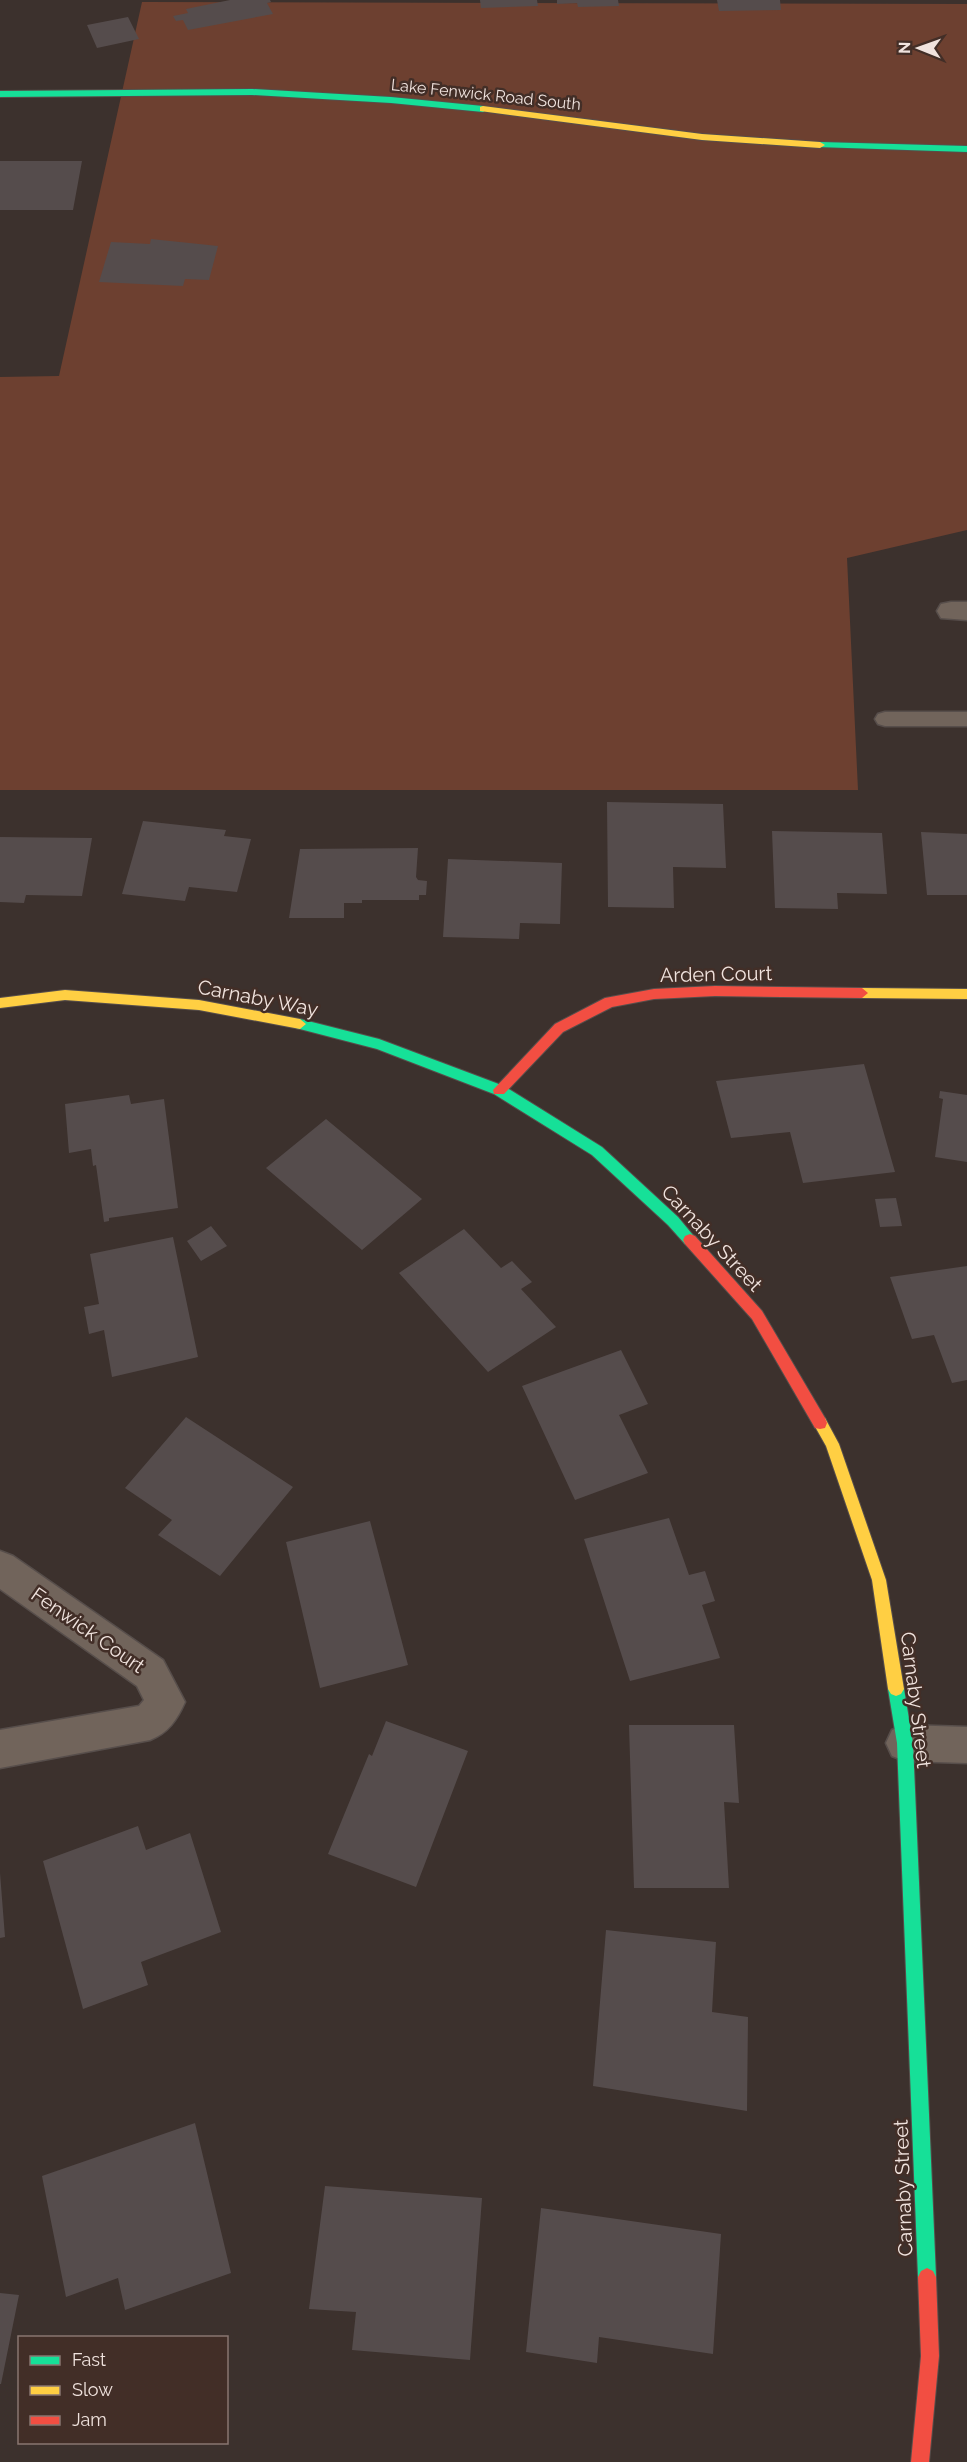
<svg xmlns="http://www.w3.org/2000/svg" width="967" height="2462" font-family="Raleway,sans-serif">
<style>
.green{fill:#6d4030}
.building{fill:#554c4c}
.lines{fill:none;stroke-linecap:round;stroke-linejoin:round}
.lane-casing{stroke:#574e4b;stroke-width:3}
.street-casing{stroke:#574e4b;stroke-width:3}
.fast-casing{stroke:#574e4b;stroke-width:2}
.slow-casing{stroke:#574e4b;stroke-width:2}
.jam-casing{stroke:#574e4b;stroke-width:2}
.lane{fill:#71645b;fill-rule:evenodd}
.street{fill:#71645b;fill-rule:evenodd}
.fast{fill:#16e098;fill-rule:evenodd}
.slow{fill:#ffcf43;fill-rule:evenodd}
.jam{fill:#f24e42;fill-rule:evenodd}
.labels{text-anchor:middle;stroke-width:5;stroke-linejoin:round;paint-order:stroke}
.far-street-label{font-size:16px;fill:#f0e3de;stroke:#422e27}
.street-label{font-size:20px;fill:#f0e3de;stroke:#422e27}
</style>
<rect width="100%" height="100%" fill="#3c312d"/>
<path class="green" d="M 142,2 L 967,4 L 967,530 L 847,558 L 858,790 L 0,790 L 0,377 L 59,376 Z"/>
<path class="building" d="M 230,0 L 270,0 L 271,2 L 267,3 L 273,14 L 188,30 L 183,20 L 176,21 L 173,16 L 188,13 L 186,9 Z
M 480,0 L 537,0 L 538,6 L 481,8 Z
M 557,0 L 618,0 L 619,6 L 578,7 L 577,3 L 557,4 Z
M 717,0 L 780,0 L 781,10 L 719,11 Z
M 128,17 L 139,39 L 97,48 L 87,25 Z
M 0,161 L 82,161 L 73,210 L 0,210 Z
M 151,239 L 218,246 L 209,280 L 185,279 L 183,286 L 99,282 L 111,242 L 150,244 Z
M 607,802 L 723,804 L 726,868 L 673,867 L 674,908 L 608,907 Z
M 143,821 L 226,830 L 224,836 L 251,839 L 237,892 L 189,887 L 185,901 L 122,894 Z
M 772,831 L 882,833 L 887,894 L 837,893 L 838,909 L 775,908 Z
M 921,832 L 967,834 L 967,895 L 927,895 Z
M 0,837 L 92,838 L 82,896 L 26,895 L 24,903 L 0,902 Z
M 418,848 L 416,877 L 418,880 L 427,881 L 426,895 L 419,895 L 419,900 L 362,900 L 362,903 L 344,903 L 344,918 L 289,918 L 300,849 Z
M 448,859 L 562,863 L 560,924 L 520,923 L 519,939 L 443,937 Z
M 864,1064 L 895,1172 L 803,1183 L 790,1132 L 731,1138 L 716,1081 Z
M 940,1091 L 967,1095 L 967,1162 L 935,1157 L 943,1099 L 939,1098 Z
M 129,1095 L 131,1104 L 164,1099 L 178,1208 L 109,1218 L 109,1221 L 104,1222 L 96,1165 L 93,1166 L 91,1149 L 69,1153 L 65,1104 Z
M 326,1119 L 422,1199 L 362,1250 L 266,1168 Z
M 896,1198 L 902,1226 L 880,1227 L 875,1199 Z
M 211,1226 L 227,1246 L 201,1261 L 187,1241 Z
M 464,1229 L 501,1268 L 512,1261 L 532,1282 L 521,1289 L 556,1327 L 488,1372 L 399,1273 Z
M 173,1237 L 198,1357 L 112,1377 L 104,1330 L 89,1334 L 84,1307 L 99,1304 L 90,1254 Z
M 967,1266 L 967,1380 L 952,1383 L 934,1335 L 912,1339 L 890,1277 Z
M 621,1350 L 648,1404 L 619,1415 L 648,1473 L 575,1500 L 522,1386 Z
M 186,1417 L 293,1487 L 220,1576 L 158,1535 L 172,1520 L 125,1488 Z
M 669,1518 L 689,1575 L 705,1571 L 715,1601 L 702,1605 L 720,1658 L 630,1681 L 584,1539 Z
M 370,1521 L 408,1665 L 320,1688 L 286,1542 Z
M 386,1721 L 468,1751 L 416,1887 L 328,1854 L 369,1754 L 372,1756 Z
M 629,1725 L 734,1725 L 739,1803 L 724,1802 L 729,1888 L 634,1888 Z
M 138,1826 L 146,1850 L 190,1833 L 221,1932 L 141,1962 L 148,1985 L 83,2009 L 43,1861 Z
M 0,1873 L 5,1937 L 0,1938 Z
M 606,1930 L 716,1942 L 712,2012 L 748,2017 L 747,2111 L 593,2086 Z
M 195,2123 L 231,2273 L 125,2310 L 118,2278 L 66,2297 L 42,2176 Z
M 325,2186 L 482,2198 L 470,2360 L 352,2350 L 356,2312 L 309,2309 Z
M 541,2208 L 721,2234 L 713,2354 L 599,2337 L 597,2363 L 526,2352 Z
M 0,2293 L 19,2295 L 1,2384 L 0,2384 Z"/>
<g class="lines">
<g class="lane-casing">
<path id="lane" d="M 885,712 L 967,712 L 967,726 L 885,726 L 878,724 L 875,719 L 878,714 Z"/>
</g>
<g class="street-casing">
<path id="street" d="M 951,602 L 967,602 L 967,620 L 941,618 L 937,611 L 941,604 Z
M 0,1551 L 13,1556 L 163,1660 L 185,1702 C 177,1720 168,1733 150,1740 L 0,1768 L 0,1730 L 139,1706 L 144,1700 L 137,1686 L 0,1589 Z
M 905,1725 L 967,1727 L 967,1763 L 905,1761 L 892,1756 L 886,1743 L 892,1730 Z"/>
</g>
<g class="fast-casing">
<path id="fast" d="M 252,89 L 391,97 L 483,106 L 488,109 L 483,112 L 391,103 L 252,95 L 0,97 L 0,91 Z
M 820,142 L 967,146 L 967,152 L 817,147 L 815,145 Z
M 300,1019 L 379,1039 L 504,1086 L 602,1147 L 678,1217 L 697,1240 L 695,1244 L 685,1244 L 668,1225 L 592,1155 L 494,1094 L 377,1049 L 296,1028 L 294,1024 L 296,1020 Z
M 896,1682 L 901,1684 L 904,1689 L 913,1743 L 936,2277 L 933,2283 L 927,2286 L 921,2283 L 918,2277 L 897,1743 L 888,1689 L 891,1684 Z"/>
</g>
<g class="slow-casing">
<path id="slow" d="M 483,106 L 702,134 L 820,142 L 825,145 L 820,148 L 702,140 L 480,111 L 480,107 Z
M 862,988 L 967,989 L 967,999 L 862,998 L 856,993 Z
M 65,990 L 199,1000 L 300,1019 L 306,1024 L 300,1029 L 199,1010 L 65,1000 L 0,1008 L 0,998 Z
M 820,1417 L 825,1418 L 839,1444 L 886,1580 L 904,1689 L 901,1694 L 896,1696 L 891,1694 L 888,1689 L 872,1580 L 826,1446 L 813,1423 L 815,1418 Z"/>
</g>
<g class="jam-casing">
<path id="jam" d="M 715,986 L 862,988 L 868,993 L 862,998 L 715,996 L 654,999 L 612,1007 L 563,1032 L 504,1094 L 494,1094 L 493,1090 L 555,1024 L 605,998 L 654,989 Z
M 690,1234 L 695,1236 L 762,1311 L 825,1418 L 827,1423 L 825,1428 L 820,1429 L 815,1428 L 752,1319 L 685,1244 L 683,1240 L 685,1236 Z
M 927,2268 L 933,2271 L 936,2277 L 939,2356 L 929,2462 L 911,2462 L 921,2356 L 918,2277 L 921,2271 Z"/>
</g>
<use href="#lane" class="lane"/>
<use href="#street" class="street"/>
<use href="#fast" class="fast"/>
<use href="#slow" class="slow"/>
<use href="#jam" class="jam"/>
</g>
<g class="labels">
<g class="far-street-label">
<text transform="translate(486 94) rotate(6)" y="6">Lake Fenwick Road South</text>
</g>
<g class="street-label">
<text transform="translate(716 974) rotate(-1)" y="7">Arden Court</text>
<text transform="translate(258 998) rotate(11)" y="7">Carnaby Way</text>
<text transform="translate(712 1238) rotate(47)" y="7">Carnaby Street</text>
<text transform="translate(88 1630) rotate(35)" y="7">Fenwick Court</text>
<text transform="translate(916 1700) rotate(83)" y="7">Carnaby Street</text>
<text transform="translate(903 2188) rotate(-92)" y="7">Carnaby Street</text>
</g>
</g>
<rect x="18" y="2336" width="210" height="108" fill="#422e27" stroke="#887670" stroke-width="1.5"/>
<rect x="30" y="2356" width="30" height="9" fill="#16e098" stroke="#887670" stroke-width="1.5"/>
<text x="72" y="2366" font-size="18" fill="#f0e3de">Fast</text>
<rect x="30" y="2386" width="30" height="9" fill="#ffcf43" stroke="#887670" stroke-width="1.5"/>
<text x="72" y="2396" font-size="18" fill="#f0e3de">Slow</text>
<rect x="30" y="2416" width="30" height="9" fill="#f24e42" stroke="#887670" stroke-width="1.5"/>
<text x="72" y="2426" font-size="18" fill="#f0e3de">Jam</text>
<g transform="translate(919 48) rotate(271)" stroke="#422e27" stroke-width="4.5" paint-order="stroke">
<path d="M0-4.5L10 22L0 15L-10 22Z" fill="#f0e3de"/>
<text y="-9" font-size="16" font-weight="bold" text-anchor="middle" fill="#f0e3de">N</text>
</g>
</svg>
